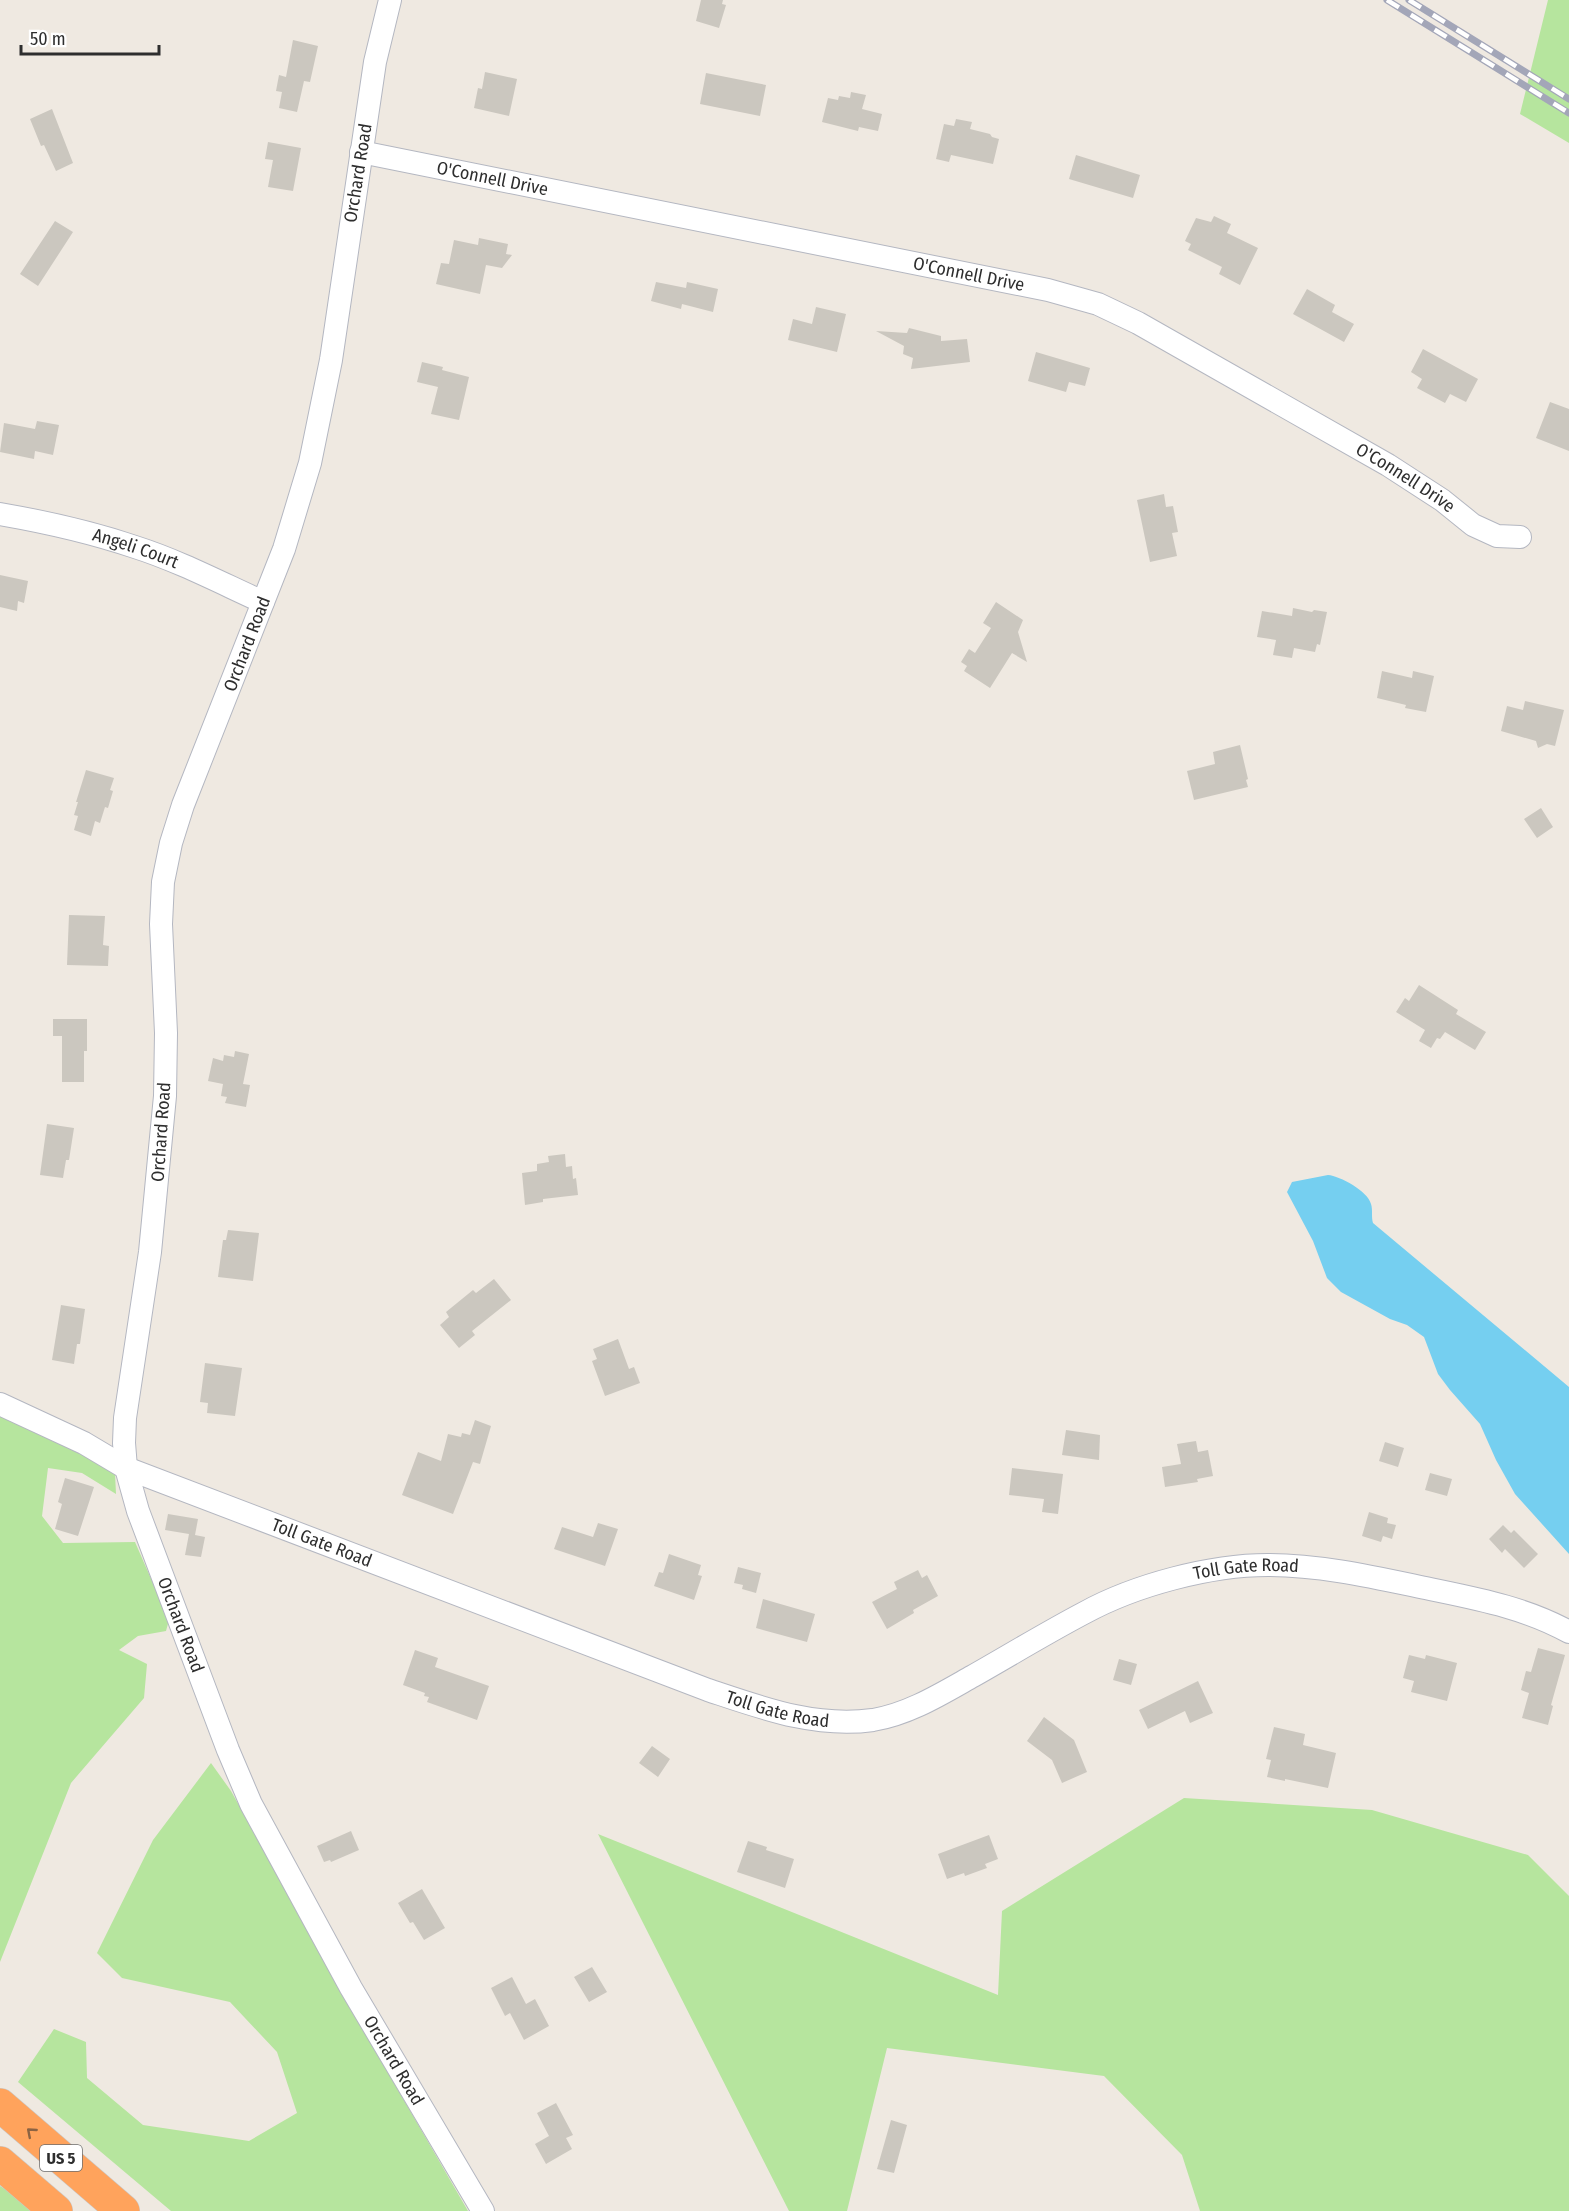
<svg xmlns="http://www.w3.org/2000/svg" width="1569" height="2211" font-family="'Fira Sans Condensed',sans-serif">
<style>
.green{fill:#b6e59e}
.water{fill:#75cff0}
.building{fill:#cbc7bf}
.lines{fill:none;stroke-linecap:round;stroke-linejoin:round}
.minor-casing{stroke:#b4b7c1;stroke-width:24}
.highway-casing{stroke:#c9c9c9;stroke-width:34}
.minor{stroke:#fff;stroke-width:22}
.highway{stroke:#ffa35c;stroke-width:33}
.rail-casing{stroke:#a3a6b8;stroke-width:7}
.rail{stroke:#fff;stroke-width:4.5;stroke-dasharray:14;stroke-linecap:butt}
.oneway{stroke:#8c6343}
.labels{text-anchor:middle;stroke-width:4.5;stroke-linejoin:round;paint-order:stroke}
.shield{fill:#fff;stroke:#6d6d6d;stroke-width:1.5}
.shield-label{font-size:16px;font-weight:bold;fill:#2e2e2e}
.street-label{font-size:18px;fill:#2e2e2e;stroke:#fff}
</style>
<rect width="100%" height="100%" fill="#efe9e1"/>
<path class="green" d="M 1548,0 L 1569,0 L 1569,143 L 1520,114 Z
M 0,1413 L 76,1449 L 115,1473 L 116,1494 L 82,1473 L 48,1468 L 42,1516 L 63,1543 L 135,1542 L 169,1620 L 166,1631 L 138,1636 L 119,1650 L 147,1664 L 144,1698 L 71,1783 L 0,1962 Z
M 211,1763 L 231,1791 L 375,2050 L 468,2211 L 171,2211 L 18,2082 L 54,2029 L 86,2042 L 87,2078 L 143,2125 L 249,2141 L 297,2113 L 277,2052 L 230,2002 L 122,1978 L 97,1953 L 153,1840 Z
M 1184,1798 L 1372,1810 L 1528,1855 L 1569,1896 L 1569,2211 L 1200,2211 L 1182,2155 L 1104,2076 L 887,2048 L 847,2211 L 789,2211 L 598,1834 L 998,1995 L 1002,1911 Z
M 0,2186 L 24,2200 L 36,2211 L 0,2211 Z"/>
<path class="water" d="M 1328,1175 C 1340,1176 1368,1191 1371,1204 C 1373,1210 1371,1217 1373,1223 L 1569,1387 L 1569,1554 L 1515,1494 L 1496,1460 L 1480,1424 L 1450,1390 L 1438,1374 L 1424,1337 L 1407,1325 L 1390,1319 L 1341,1292 L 1327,1278 L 1313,1241 L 1287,1192 L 1292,1182 Z"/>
<path class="building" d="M 701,0 L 723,0 L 722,4 L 726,5 L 719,28 L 696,21 Z
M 293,40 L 318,46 L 310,82 L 304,81 L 297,112 L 279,108 L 282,92 L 276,91 L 279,75 L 286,77 Z
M 485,72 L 517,79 L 509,116 L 474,108 L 478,88 L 482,89 Z
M 706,73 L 766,85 L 760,116 L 700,104 Z
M 851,92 L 866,95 L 862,109 L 882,114 L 878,131 L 859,127 L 858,131 L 822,122 L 828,98 L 838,100 L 839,96 L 850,98 Z
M 52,109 L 73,163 L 56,171 L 44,145 L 41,146 L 30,119 Z
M 956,119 L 972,122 L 970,129 L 990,134 L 992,137 L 999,139 L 993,164 L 951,155 L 949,162 L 936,159 L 944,124 L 954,126 Z
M 268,142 L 301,148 L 293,191 L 268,187 L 273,160 L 265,159 Z
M 1076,155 L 1140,175 L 1133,198 L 1069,179 Z
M 1214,216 L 1231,224 L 1227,233 L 1258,248 L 1240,285 L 1219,274 L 1222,267 L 1188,250 L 1191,244 L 1185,241 L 1196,218 L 1211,222 Z
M 55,221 L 73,232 L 38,286 L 20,274 Z
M 479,238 L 508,244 L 506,254 L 512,255 L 502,268 L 486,265 L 480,294 L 436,284 L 441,263 L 449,264 L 454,240 L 478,245 Z
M 656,282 L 686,288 L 687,282 L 718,289 L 713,312 L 682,304 L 681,309 L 651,301 Z
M 1307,289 L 1335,305 L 1332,312 L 1354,324 L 1344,342 L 1293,314 Z
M 816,307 L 846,314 L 837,352 L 788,340 L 793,319 L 812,324 Z
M 909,328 L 941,336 L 941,341 L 967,339 L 970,362 L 911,369 L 913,358 L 903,354 L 904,346 L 876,331 L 907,333 Z
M 1423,349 L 1478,379 L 1466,402 L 1450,394 L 1445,403 L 1417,388 L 1422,379 L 1411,372 Z
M 1036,352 L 1090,368 L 1085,386 L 1069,382 L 1066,392 L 1028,381 Z
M 422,362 L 443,367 L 442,370 L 469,377 L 459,420 L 431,414 L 438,387 L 417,382 Z
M 1550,402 L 1569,409 L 1569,451 L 1536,438 Z
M 37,421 L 59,425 L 53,455 L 35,451 L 34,459 L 0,452 L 4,423 L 35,429 Z
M 1164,494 L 1166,507 L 1173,506 L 1178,532 L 1172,533 L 1177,556 L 1150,562 L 1137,500 Z
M 0,575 L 28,581 L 24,603 L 18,601 L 17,611 L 0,607 Z
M 996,602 L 1023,620 L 1018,632 L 1027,662 L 1012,653 L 990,688 L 964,671 L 967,666 L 961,662 L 969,649 L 975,653 L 991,628 L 983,623 Z
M 1293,608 L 1312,612 L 1314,610 L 1327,612 L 1320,645 L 1317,644 L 1315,652 L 1294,648 L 1292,658 L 1273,655 L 1276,640 L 1257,637 L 1262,611 L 1292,616 Z
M 1382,671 L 1412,678 L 1413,671 L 1434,676 L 1426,712 L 1405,708 L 1406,705 L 1377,698 Z
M 1525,701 L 1564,710 L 1555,746 L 1547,744 L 1538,748 L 1536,741 L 1501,731 L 1507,706 L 1523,710 Z
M 1240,745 L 1248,779 L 1246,780 L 1248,787 L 1194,800 L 1187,771 L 1215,764 L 1213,752 Z
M 86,770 L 114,778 L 110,790 L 113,791 L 108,808 L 105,807 L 100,823 L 95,821 L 91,836 L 74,830 L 78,816 L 74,815 L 78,802 L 76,802 Z
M 1541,808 L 1553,827 L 1537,838 L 1524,819 Z
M 69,915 L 105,916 L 103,945 L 109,946 L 108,966 L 67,965 Z
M 1419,985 L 1458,1010 L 1456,1014 L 1486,1032 L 1475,1050 L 1445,1032 L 1440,1039 L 1437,1038 L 1431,1048 L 1419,1041 L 1425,1030 L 1396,1012 L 1405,998 L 1409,1001 Z
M 53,1019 L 87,1019 L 87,1051 L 84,1051 L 84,1082 L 62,1082 L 62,1036 L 53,1036 Z
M 235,1051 L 249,1054 L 243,1084 L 250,1085 L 246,1107 L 225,1103 L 227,1097 L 221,1096 L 223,1084 L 208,1081 L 213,1058 L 223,1061 L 224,1055 L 234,1057 Z
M 47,1124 L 74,1128 L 69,1160 L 66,1160 L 63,1178 L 40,1175 Z
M 565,1154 L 566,1167 L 572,1166 L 573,1179 L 576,1178 L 578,1195 L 543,1199 L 543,1202 L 525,1205 L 522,1173 L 537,1171 L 537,1164 L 549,1162 L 548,1156 Z
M 228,1230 L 259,1233 L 253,1281 L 218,1277 L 223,1240 L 226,1240 Z
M 494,1279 L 511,1300 L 472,1331 L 475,1335 L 459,1348 L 440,1325 L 449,1317 L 446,1312 L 473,1290 L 476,1293 Z
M 61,1305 L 85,1309 L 80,1344 L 77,1344 L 74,1364 L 52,1360 Z
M 618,1339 L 629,1369 L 634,1367 L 640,1383 L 605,1396 L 592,1361 L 597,1359 L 593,1349 Z
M 205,1363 L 242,1368 L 235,1416 L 207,1413 L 208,1403 L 200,1402 Z
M 475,1420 L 491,1426 L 480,1464 L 473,1462 L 453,1514 L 402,1495 L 418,1452 L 441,1461 L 448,1434 L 461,1437 L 462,1433 L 470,1435 Z
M 1066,1430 L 1100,1435 L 1099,1460 L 1062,1455 Z
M 1196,1441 L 1198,1452 L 1208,1450 L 1213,1476 L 1197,1479 L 1198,1482 L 1165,1487 L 1162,1467 L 1181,1464 L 1177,1444 Z
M 1385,1442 L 1404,1448 L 1398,1467 L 1379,1461 Z
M 1012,1468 L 1063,1474 L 1058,1514 L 1042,1512 L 1044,1499 L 1009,1495 Z
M 1430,1473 L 1452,1479 L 1447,1496 L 1425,1490 Z
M 65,1478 L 94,1487 L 78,1536 L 55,1529 L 62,1504 L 58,1502 Z
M 1369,1512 L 1388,1518 L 1387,1523 L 1396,1525 L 1392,1539 L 1383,1536 L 1381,1542 L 1362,1536 Z
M 168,1514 L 198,1519 L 195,1535 L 205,1537 L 201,1557 L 185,1555 L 189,1534 L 165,1530 Z
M 598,1523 L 618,1529 L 605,1566 L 554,1549 L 562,1527 L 593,1537 Z
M 1503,1525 L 1511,1533 L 1514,1530 L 1538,1554 L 1524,1568 L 1505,1549 L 1502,1553 L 1489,1539 Z
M 669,1554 L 701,1565 L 698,1575 L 702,1576 L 694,1600 L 654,1586 L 659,1572 L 663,1573 Z
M 738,1567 L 761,1573 L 756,1593 L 742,1589 L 743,1585 L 734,1583 Z
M 918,1570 L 922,1578 L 927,1575 L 938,1596 L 913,1610 L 914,1613 L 887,1629 L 872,1602 L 897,1589 L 894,1582 Z
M 763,1599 L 815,1614 L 807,1642 L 756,1628 Z
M 1538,1648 L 1565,1655 L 1551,1705 L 1553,1706 L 1548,1725 L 1522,1718 L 1529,1693 L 1521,1690 L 1526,1671 L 1531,1672 Z
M 415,1650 L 438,1658 L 435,1667 L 489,1686 L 477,1720 L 427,1702 L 429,1697 L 424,1696 L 425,1693 L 403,1685 Z
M 1409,1655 L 1425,1659 L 1426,1655 L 1457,1663 L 1447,1701 L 1411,1692 L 1414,1681 L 1403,1678 Z
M 1119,1659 L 1137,1664 L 1131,1685 L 1113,1680 Z
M 1198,1681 L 1213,1713 L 1190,1723 L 1185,1711 L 1148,1729 L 1139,1710 Z
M 1044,1717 L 1074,1740 L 1087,1772 L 1062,1783 L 1052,1760 L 1027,1741 Z
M 1274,1727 L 1305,1734 L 1303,1745 L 1336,1753 L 1328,1788 L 1285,1779 L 1285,1781 L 1267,1777 L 1271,1760 L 1266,1759 Z
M 652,1746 L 670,1759 L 658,1777 L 639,1763 Z
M 351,1831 L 359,1850 L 331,1862 L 330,1860 L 324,1862 L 317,1846 Z
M 989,1835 L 998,1859 L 985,1864 L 987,1868 L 965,1876 L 964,1873 L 947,1879 L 938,1854 Z
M 748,1841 L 767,1847 L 766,1850 L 794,1859 L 785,1888 L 737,1872 Z
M 422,1889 L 445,1928 L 424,1940 L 413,1922 L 410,1923 L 398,1903 Z
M 592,1967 L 607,1992 L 589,2002 L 574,1977 Z
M 512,1977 L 526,2004 L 535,1999 L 549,2026 L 524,2040 L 510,2013 L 505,2016 L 491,1988 Z
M 556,2103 L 573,2135 L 566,2138 L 572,2149 L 546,2164 L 535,2144 L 549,2136 L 537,2113 Z
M 891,2120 L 907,2125 L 894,2173 L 877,2169 Z"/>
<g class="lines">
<g class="minor-casing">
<g id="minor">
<path id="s1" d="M 390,0 L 375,62 L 331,360 L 310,463 L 284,549 L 183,805 L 171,843 L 163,882 L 161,924 L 166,1033 L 165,1096 L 150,1252 L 125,1418 L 124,1443 L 126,1468 L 138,1511 L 228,1750 L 251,1804 L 351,1988 L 483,2211"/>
<path id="s2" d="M 361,152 L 1048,290 L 1098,304 L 1138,323 L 1388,465 L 1442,500 L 1473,525 L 1497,536 L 1520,537"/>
<path id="s3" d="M 0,514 C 46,522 91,532 135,547 C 179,561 221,583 263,602"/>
<path id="s4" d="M 0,1404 L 84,1443 L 126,1468 L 708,1690 C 762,1708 815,1728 873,1720 C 909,1714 941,1694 973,1676 C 1010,1655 1046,1633 1084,1613 C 1135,1585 1210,1565 1268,1565 C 1322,1565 1377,1578 1430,1589 C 1478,1599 1526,1608 1569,1632"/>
</g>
</g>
<g class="highway-casing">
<path id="highway" d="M 0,2105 L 123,2211
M 0,2163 L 56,2211"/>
</g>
<use href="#minor" class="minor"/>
<use href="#highway" class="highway"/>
<g class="rail-casing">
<path id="rail" d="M 1387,0 L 1569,113
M 1409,0 L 1569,99"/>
</g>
<use href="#rail" class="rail"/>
</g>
<defs><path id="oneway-chevron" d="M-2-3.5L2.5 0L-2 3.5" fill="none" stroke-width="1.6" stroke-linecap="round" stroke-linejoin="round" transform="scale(1.5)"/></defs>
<use class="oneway" href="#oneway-chevron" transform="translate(31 2132) rotate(-139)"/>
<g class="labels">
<rect class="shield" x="40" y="2145" width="42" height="26" rx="4.5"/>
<g class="shield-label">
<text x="61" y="2164">US 5</text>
</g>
<g class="street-label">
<text transform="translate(358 173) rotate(-81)" y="6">Orchard Road</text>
<text dy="6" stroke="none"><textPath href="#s2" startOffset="134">O'Connell Drive</textPath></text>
<text dy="6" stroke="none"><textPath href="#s2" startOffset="620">O'Connell Drive</textPath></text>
<text dy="6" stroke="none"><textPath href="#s2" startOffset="1106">O'Connell Drive</textPath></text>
<text dy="6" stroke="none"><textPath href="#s3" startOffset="140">Angeli Court</textPath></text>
<text transform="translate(247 644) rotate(-69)" y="6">Orchard Road</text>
<text transform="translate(161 1132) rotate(-86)" y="6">Orchard Road</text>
<text dy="6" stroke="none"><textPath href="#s4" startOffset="351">Toll Gate Road</textPath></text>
<text dy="6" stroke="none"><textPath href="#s4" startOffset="1341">Toll Gate Road</textPath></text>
<text dy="6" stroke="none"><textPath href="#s1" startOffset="1670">Orchard Road</textPath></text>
<text dy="6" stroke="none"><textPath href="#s4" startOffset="837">Toll Gate Road</textPath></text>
<text dy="6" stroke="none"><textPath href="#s1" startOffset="2156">Orchard Road</textPath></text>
</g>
</g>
<path d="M21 45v9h138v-9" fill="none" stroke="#2e2e2e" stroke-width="3"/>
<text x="30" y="45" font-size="18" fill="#2e2e2e" stroke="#ffffff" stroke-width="4.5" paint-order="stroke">50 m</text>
</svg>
